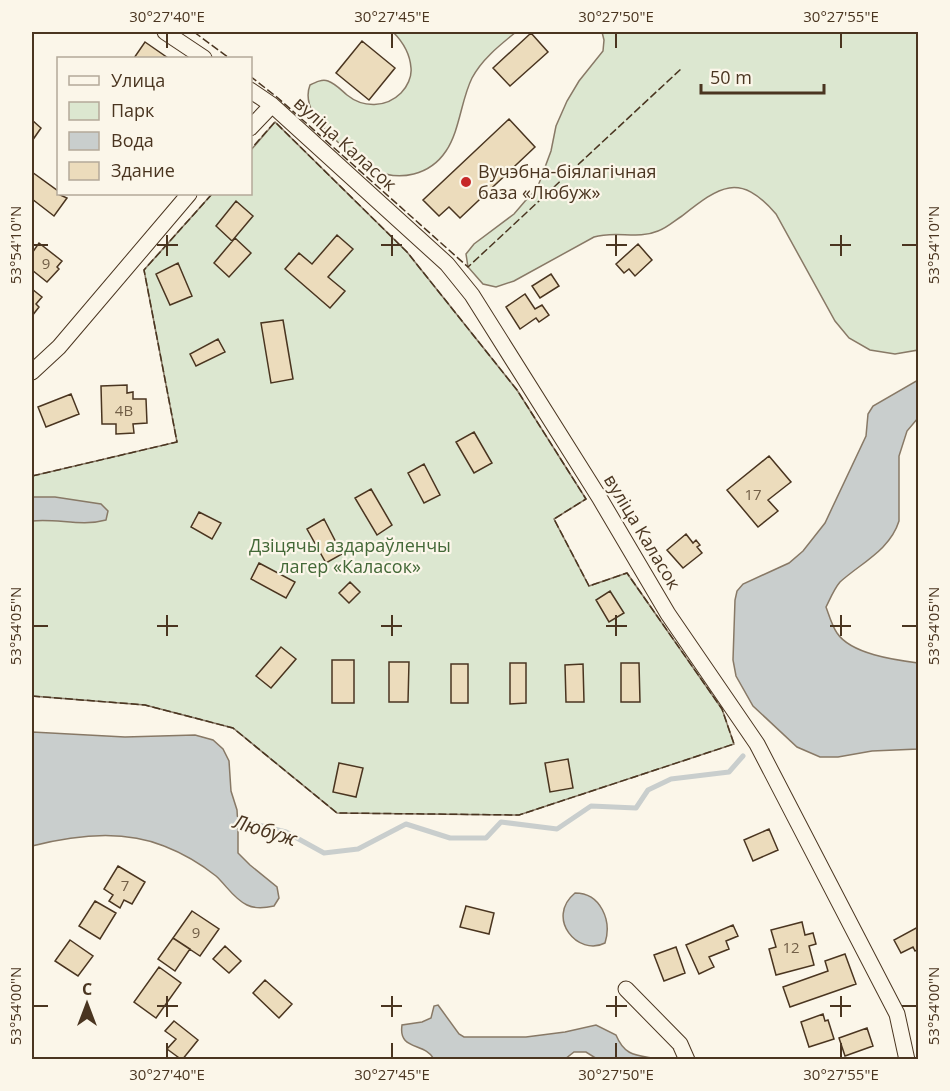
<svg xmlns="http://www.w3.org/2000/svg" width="950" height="1091" font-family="'Open Sans',sans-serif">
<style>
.green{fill:#dce7d0;stroke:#887966;stroke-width:1.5}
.water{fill:#c9cecd;stroke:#887966;stroke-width:1.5}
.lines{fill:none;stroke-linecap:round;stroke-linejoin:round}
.stream{stroke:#c9cecd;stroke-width:5}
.building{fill:#ecdcbc;stroke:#4a3520;stroke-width:1.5}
.minor-casing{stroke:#4a3520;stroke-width:17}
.minor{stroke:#fbf6e9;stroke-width:15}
.fence{stroke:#4a3520;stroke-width:1.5;stroke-dasharray:8 3;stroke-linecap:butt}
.ticks{fill:none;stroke:#4a3520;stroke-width:2}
.poi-dot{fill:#c62828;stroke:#fbf6e9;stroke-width:2}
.labels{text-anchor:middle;stroke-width:4.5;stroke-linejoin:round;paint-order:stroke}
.number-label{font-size:15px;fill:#725f47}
.street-label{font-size:18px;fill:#4a3520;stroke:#fbf6e9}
.poi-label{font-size:18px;fill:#4a3520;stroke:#fbf6e9;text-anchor:start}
.park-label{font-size:18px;fill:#436837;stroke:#fbf6e9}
.water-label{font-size:20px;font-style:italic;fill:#4a3520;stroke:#fbf6e9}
.neatline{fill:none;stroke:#4a3520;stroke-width:2}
.ticks-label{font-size:15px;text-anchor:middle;fill:#4a3520}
</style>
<rect width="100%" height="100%" fill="#fbf6e9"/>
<path class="green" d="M 393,32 L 516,32 C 500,45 482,59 472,78 C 461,100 460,130 446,151 C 430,175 400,182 374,170 C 357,163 341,145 328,132 C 316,120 303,103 310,85 C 316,82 322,79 328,81 C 336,84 341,90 347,95 C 363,108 386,108 401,93 C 407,87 412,77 411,68 C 410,53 403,42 393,32 Z
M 602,32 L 918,32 L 918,350 L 895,354 L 870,350 L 849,338 L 835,321 L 776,214 C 739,171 719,187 682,216 C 674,221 667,228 658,231 C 637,240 616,230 594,237 L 514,281 L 496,287 L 483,284 L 468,267 L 466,254 L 474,244 L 514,214 L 538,186 L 551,151 L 556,126 L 567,101 L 579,81 L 603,51 L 604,40 Z
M 275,122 L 407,252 L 517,390 L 586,499 L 554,519 L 589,586 L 627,573 L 722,709 L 734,744 L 519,815 L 337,813 L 233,728 L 145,705 L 32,696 L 32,476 L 177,442 L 144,270 L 212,194 L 250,194 L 251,150 Z"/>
<path class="water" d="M 918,380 L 918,418 L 907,431 L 899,456 L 899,521 C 890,550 861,563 840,582 C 834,589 830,599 826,607 C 829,615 832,626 837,633 C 851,654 895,660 918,663 L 918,749 L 872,751 L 838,757 L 820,757 L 797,747 L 753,706 L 736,676 L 733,660 L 735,600 L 737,591 L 743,584 L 789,563 L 803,551 L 825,523 L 866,436 L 868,414 L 873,406 Z
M 32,497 L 55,497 L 101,504 L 108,511 L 106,520 C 81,527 57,518 32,521 Z
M 32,732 L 125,737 L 195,735 L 213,740 L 223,749 L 229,761 L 231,791 L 237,810 L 238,827 L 238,853 L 250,865 L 277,887 L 279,898 L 274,906 C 265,908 255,909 247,905 C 234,899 226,885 216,876 C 201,864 182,853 164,846 C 123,829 74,835 32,846 Z
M 575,893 C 601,893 612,921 605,943 C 578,957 545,918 575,893 Z
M 438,1005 L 459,1034 L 464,1037 L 526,1037 L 565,1032 L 596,1025 L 616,1035 C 625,1057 637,1055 658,1059 L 597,1059 L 586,1052 L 574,1052 L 565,1059 L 434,1059 C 425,1042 398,1051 402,1025 L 422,1022 L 431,1018 L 434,1006 Z"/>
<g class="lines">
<path class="stream" d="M 231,818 L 286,832 L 324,853 L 358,849 L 406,824 L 450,838 L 486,838 L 501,822 L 557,829 L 591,806 L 636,808 L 648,790 L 671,779 L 729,772 L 743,756"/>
</g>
<path class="building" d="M 531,33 L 548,52 L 510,86 L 493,68 Z
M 362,41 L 395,68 L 369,100 L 336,73 Z
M 145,42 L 168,58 L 134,58 Z
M 509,119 L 535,147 L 460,218 L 449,207 L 439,216 L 423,200 Z
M 32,120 L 41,128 L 32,141 Z
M 32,172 L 58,191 L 58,194 L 67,198 L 54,216 L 32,199 Z
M 236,201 L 253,216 L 232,241 L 216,226 Z
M 337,235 L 353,249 L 328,277 L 345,291 L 330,308 L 285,269 L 299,253 L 312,264 Z
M 235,238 L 251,253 L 229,277 L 214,263 Z
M 39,243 L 62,261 L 57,267 L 59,269 L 47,282 L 32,270 L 32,253 Z
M 638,244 L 652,260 L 635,276 L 629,269 L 624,273 L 616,264 Z
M 178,263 L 192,296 L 170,305 L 156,274 Z
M 551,274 L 559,286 L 540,298 L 532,286 Z
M 32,289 L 42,297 L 36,304 L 39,307 L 32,316 Z
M 525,294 L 535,309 L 542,305 L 549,315 L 539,322 L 536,318 L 520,329 L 506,307 Z
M 283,320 L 293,379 L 271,383 L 261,323 Z
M 218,339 L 225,352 L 196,366 L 190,354 Z
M 127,385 L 127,393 L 133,392 L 133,399 L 146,399 L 147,423 L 133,424 L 134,433 L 116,434 L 116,424 L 102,424 L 101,386 Z
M 71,394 L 79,414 L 46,427 L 38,407 Z
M 474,432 L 492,463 L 474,473 L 456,442 Z
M 769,456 L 791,482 L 768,500 L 778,511 L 758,527 L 727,490 Z
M 424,464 L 440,495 L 424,503 L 408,473 Z
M 371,489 L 392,525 L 377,535 L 355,498 Z
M 199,512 L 221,523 L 212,539 L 191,527 Z
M 324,519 L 342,554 L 326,563 L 307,529 Z
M 686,534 L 693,543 L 696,540 L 700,545 L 697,547 L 702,553 L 683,568 L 667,550 Z
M 259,563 L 295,582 L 286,598 L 251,579 Z
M 350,582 L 360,592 L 349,603 L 339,593 Z
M 610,591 L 624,613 L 609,622 L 596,600 Z
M 281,647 L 296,659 L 271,688 L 256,676 Z
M 332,660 L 354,660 L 354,703 L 332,703 Z
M 389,662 L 409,662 L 408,702 L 389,702 Z
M 510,663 L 526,663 L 526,703 L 510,704 Z
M 621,663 L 639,663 L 640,702 L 621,702 Z
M 451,664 L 468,664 L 468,703 L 451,703 Z
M 583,664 L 584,702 L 566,702 L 565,665 Z
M 568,759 L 573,788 L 550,792 L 545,763 Z
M 339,763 L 363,768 L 356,797 L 333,792 Z
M 769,829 L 778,850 L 753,861 L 744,840 Z
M 118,866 L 145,882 L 132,904 L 124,900 L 120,908 L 109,901 L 113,895 L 104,889 Z
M 95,901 L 116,913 L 100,939 L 79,926 Z
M 466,906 L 494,913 L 489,934 L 460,927 Z
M 192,911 L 219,929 L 200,956 L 173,938 Z
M 802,922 L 805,935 L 813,933 L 816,944 L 809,946 L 814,965 L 776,975 L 769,949 L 776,947 L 771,930 Z
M 733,925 L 738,936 L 726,941 L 729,949 L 709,957 L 714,967 L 699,974 L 686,945 Z
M 918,927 L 918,949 L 915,951 L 913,947 L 901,953 L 894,940 Z
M 173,938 L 190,949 L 175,971 L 158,959 Z
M 70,940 L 93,956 L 78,976 L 55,961 Z
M 225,946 L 241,961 L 229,973 L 213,959 Z
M 676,947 L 685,973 L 664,981 L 654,955 Z
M 845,954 L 856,984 L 790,1007 L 783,987 L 828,971 L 825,961 Z
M 159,967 L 181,983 L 156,1018 L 134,1002 Z
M 265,980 L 292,1004 L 279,1018 L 253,993 Z
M 823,1014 L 825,1021 L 828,1020 L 834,1039 L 809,1047 L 801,1022 Z
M 174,1021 L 198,1040 L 182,1060 L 167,1049 L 176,1039 L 165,1031 Z
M 867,1028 L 873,1046 L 845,1056 L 839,1038 Z"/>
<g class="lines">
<g class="minor-casing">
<path id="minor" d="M 165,32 L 204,58
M 250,90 L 272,105 L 447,264 L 472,295 L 599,497 L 668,614 L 757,744 L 897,1014 L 907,1060
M 250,128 L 272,105
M 32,372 L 59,347 L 189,194
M 626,989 L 680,1044 L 687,1060"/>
</g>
<use href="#minor" class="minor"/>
<path class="fence" d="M 194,32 L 229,58
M 250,76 L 278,98 L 468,267 L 682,68
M 32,476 L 177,442 L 144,270 L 212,194
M 32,696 L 145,705 L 233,728 L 337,813 L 519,815 L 734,744 L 722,709 L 627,573 L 589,586 L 554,519 L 586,499 L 517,390 L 407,252 L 275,122 L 250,150"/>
</g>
<path class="ticks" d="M 167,33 L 167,48M 392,33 L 392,48M 616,33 L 616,48M 841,33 L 841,48M 167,235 L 167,256M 392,235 L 392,256M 616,235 L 616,256M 841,235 L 841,256M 33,245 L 48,245M 157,245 L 178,245M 381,245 L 402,245M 606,245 L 627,245M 830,245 L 851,245M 902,245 L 917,245M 167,615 L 167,636M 392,615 L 392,636M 616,615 L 616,636M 841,615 L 841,636M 33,626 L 48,626M 157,626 L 178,626M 381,626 L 402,626M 606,626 L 627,626M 830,626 L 851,626M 902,626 L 917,626M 167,996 L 167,1017M 392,996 L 392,1017M 616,996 L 616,1017M 841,996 L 841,1017M 33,1006 L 48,1006M 157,1006 L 178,1006M 381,1006 L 402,1006M 606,1006 L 627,1006M 830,1006 L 851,1006M 902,1006 L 917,1006M 167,1043 L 167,1058M 392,1043 L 392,1058M 616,1043 L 616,1058M 841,1043 L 841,1058"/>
<circle class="poi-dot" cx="466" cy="182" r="6"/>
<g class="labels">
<g class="number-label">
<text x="46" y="269">9</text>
<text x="124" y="416">4В</text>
<text x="753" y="500">17</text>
<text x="125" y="891">7</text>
<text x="196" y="938">9</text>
<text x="791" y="953">12</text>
</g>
<g class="street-label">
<text transform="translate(345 144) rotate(42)" y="6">вуліца Каласок</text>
<text transform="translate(642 532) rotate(59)" y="6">вуліца Каласок</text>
</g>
<g class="poi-label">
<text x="478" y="178">Вучэбна-біялагічная<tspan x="478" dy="21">база «Любуж»</tspan></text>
</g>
<g class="park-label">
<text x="350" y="552">Дзіцячы аздараўленчы<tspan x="350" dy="21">лагер «Каласок»</tspan></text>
</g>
<g class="water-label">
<text transform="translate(265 830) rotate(17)" y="7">Любуж</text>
</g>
</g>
<rect width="950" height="1091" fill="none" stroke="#fbf6e9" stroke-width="66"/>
<rect x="57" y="57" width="195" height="138" fill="#fbf6e9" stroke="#b4a999" stroke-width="1.5"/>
<rect x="69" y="76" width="30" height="9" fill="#fbf6e9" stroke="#b4a999" stroke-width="1.5"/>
<text x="111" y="87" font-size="18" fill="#4a3520">Улица</text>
<rect x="69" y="102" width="30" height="18" fill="#dce7d0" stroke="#b4a999" stroke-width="1.5"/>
<text x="111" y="117" font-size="18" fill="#4a3520">Парк</text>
<rect x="69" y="132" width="30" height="18" fill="#c9cecd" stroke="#b4a999" stroke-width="1.5"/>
<text x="111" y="147" font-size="18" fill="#4a3520">Вода</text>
<rect x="69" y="162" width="30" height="18" fill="#ecdcbc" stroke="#b4a999" stroke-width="1.5"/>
<text x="111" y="177" font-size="18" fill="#4a3520">Здание</text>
<g transform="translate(87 1004)" stroke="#fbf6e9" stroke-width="4.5" paint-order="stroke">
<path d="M0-4.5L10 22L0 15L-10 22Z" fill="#4a3520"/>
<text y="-9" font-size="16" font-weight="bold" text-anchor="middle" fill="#4a3520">С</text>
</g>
<path d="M701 84v9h123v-9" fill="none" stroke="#4a3520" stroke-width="3"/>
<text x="710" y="84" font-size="18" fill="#4a3520" stroke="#fbf6e9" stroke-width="4.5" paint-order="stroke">50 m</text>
<rect x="33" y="33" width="884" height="1025" class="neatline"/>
<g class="ticks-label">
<text x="167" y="22">30°27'40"E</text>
<text x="392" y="22">30°27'45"E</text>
<text x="616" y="22">30°27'50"E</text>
<text x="841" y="22">30°27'55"E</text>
<text transform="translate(16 245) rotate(-90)" y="5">53°54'10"N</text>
<text transform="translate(934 245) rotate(-90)" y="5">53°54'10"N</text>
<text transform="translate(16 626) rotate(-90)" y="5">53°54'05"N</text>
<text transform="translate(934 626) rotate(-90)" y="5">53°54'05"N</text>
<text transform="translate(16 1006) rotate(-90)" y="5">53°54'00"N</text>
<text transform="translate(934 1006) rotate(-90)" y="5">53°54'00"N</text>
<text x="167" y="1080">30°27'40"E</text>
<text x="392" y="1080">30°27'45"E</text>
<text x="616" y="1080">30°27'50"E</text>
<text x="841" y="1080">30°27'55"E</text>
</g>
</svg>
